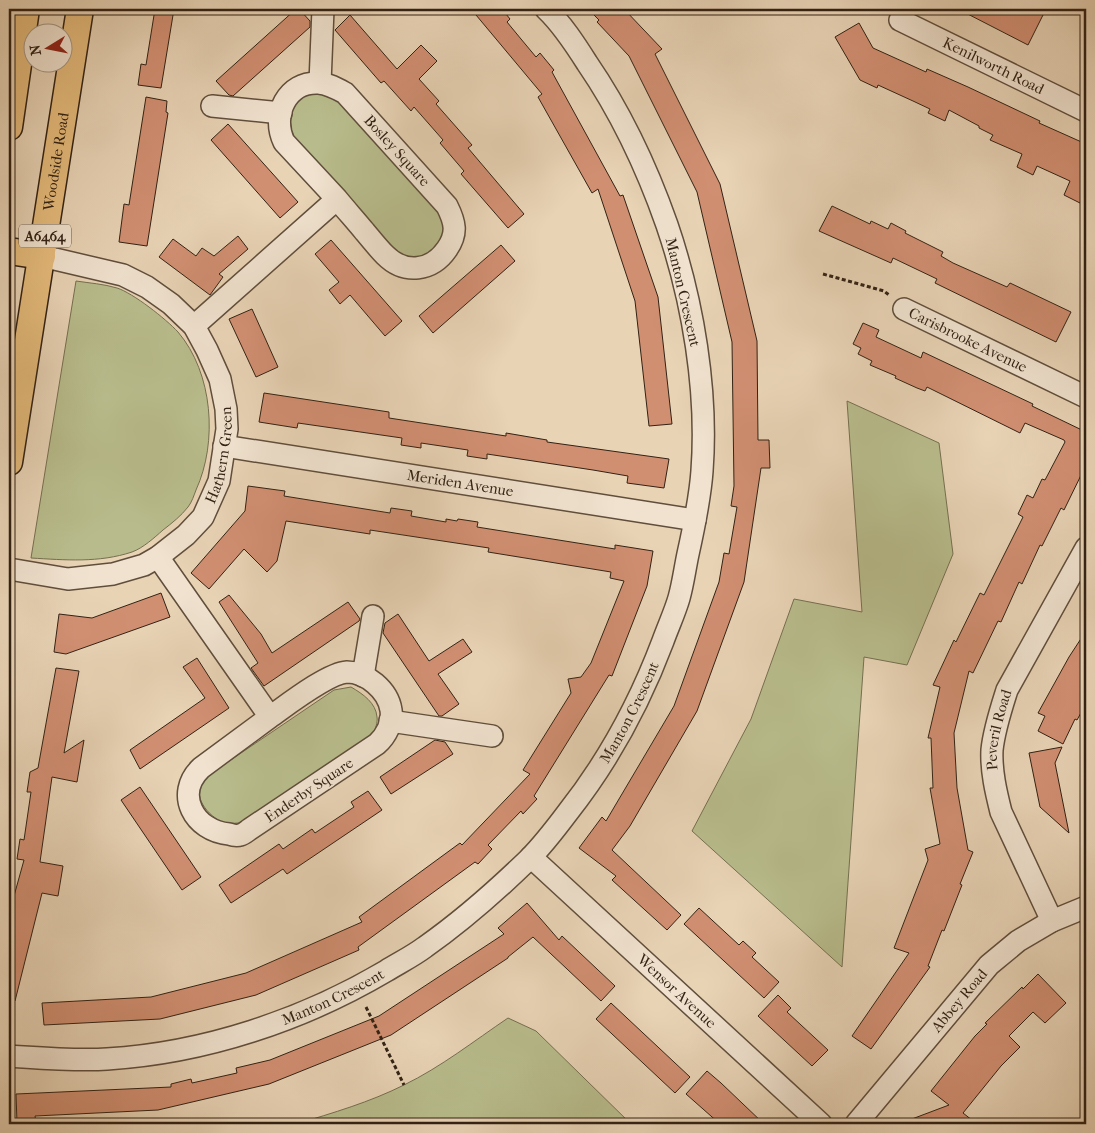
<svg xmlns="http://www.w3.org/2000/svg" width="1095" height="1133" font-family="'IM FELL French Canon',serif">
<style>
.green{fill:#b8bc8c;stroke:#756f50}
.building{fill:#d18f72;stroke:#322214}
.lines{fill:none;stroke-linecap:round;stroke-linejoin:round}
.minor-casing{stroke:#604e3c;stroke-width:24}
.major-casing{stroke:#322214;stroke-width:29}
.path{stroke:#322214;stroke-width:3;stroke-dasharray:4 2.5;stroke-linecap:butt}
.minor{stroke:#f0e2cf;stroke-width:21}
.major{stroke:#e4ba7a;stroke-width:26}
.labels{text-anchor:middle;stroke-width:4;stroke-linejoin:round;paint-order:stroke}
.shield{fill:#f0e2cf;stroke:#6b5c4c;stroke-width:1}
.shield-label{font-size:14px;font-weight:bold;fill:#322214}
.street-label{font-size:15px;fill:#322214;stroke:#f0e2cf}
</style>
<rect width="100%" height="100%" fill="#e8d3b5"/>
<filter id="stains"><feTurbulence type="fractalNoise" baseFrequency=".004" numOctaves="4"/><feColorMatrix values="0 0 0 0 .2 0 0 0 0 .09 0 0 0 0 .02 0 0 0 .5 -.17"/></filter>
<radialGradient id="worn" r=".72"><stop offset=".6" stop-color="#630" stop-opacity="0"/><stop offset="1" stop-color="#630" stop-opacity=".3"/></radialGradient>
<path class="green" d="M 319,91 L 339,97 L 442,217 C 447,241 441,242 424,258 L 399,256 L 294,137 C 284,114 294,96 319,91 Z
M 76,281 C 89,283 104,284 117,288 C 133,293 166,319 178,332 C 213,373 218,442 196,490 C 194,495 192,502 188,507 C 181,516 172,523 163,530 C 154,538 143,548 132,552 C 99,563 65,560 31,558 Z
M 847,401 L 939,443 L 953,554 L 907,665 L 864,657 L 842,967 L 692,831 L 751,719 L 794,599 L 862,612 Z
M 351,687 C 363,694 376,703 377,717 C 378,722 375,729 374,734 L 239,823 C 235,823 231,824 227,823 C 211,820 193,799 201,783 C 203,779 207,777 210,774 L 334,690 Z
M 508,1018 L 536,1031 L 631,1124 L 296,1124 C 333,1113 370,1102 404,1085 C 441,1067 474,1041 508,1018 Z"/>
<path class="building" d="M 155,9 L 174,9 L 161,88 L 138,85 L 141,64 L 146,65 Z
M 296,9 L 299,9 L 310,21 L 310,27 L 233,96 L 229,95 L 216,81 Z
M 471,9 L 502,9 L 510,19 L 507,22 L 521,39 L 536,57 L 540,53 L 554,70 L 552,72 L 620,196 L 623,195 L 658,297 L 672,424 L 649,426 L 635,301 L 598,189 L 592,193 L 538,97 L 542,94 Z
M 588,9 L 624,9 L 662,49 L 655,54 L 720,184 L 757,341 L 758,440 L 769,440 L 770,468 L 761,468 L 744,582 L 697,711 L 630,826 L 612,850 L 681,915 L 667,930 L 612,880 L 616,876 L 579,848 L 602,817 L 606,821 L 674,706 L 719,582 L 724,553 L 729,554 L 737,507 L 731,506 L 734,486 L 732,342 L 697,192 L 629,56 L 597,22 L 599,20 Z
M 958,9 L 1046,9 L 1028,45 Z
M 350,15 L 397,69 L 421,45 L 437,61 L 419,79 L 439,101 L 436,104 L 472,145 L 468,148 L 524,214 L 508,228 L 461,174 L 464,171 L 440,143 L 443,140 L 429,124 L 414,107 L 411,111 L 384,81 L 381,83 L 335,30 Z
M 859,23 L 873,48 L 926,72 L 927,69 L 968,87 L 1040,121 L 1039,123 L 1086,144 L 1086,190 L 1080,203 L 1064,195 L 1070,181 L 1037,166 L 1033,175 L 1017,167 L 1022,154 L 990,140 L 993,135 L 979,128 L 979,126 L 949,110 L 945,121 L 928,113 L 930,109 L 913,101 L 878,85 L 877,88 L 860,80 L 835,37 Z
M 146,97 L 167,101 L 166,112 L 168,113 L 147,246 L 119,242 L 124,204 L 129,205 Z
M 228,124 L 298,202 L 280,218 L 211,140 Z
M 832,206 L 870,224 L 871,221 L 888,229 L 891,223 L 906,231 L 905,233 L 943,252 L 941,256 L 953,263 L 1007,287 L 1010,283 L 1071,312 L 1056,342 L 935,283 L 937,279 L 893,258 L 891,263 L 819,231 Z
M 238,236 L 248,249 L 219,274 L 223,277 L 210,295 L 159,257 L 173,239 L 196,256 L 202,248 L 214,256 Z
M 331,240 L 402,321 L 385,336 L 350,295 L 340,304 L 329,290 L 339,282 L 315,254 Z
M 501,245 L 515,261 L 433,333 L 419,316 Z
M 252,309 L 278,367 L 256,377 L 229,319 Z
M 863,323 L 879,330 L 876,337 L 921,358 L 923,352 L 1033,404 L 1032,406 L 1086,432 L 1086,465 L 1064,510 L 1061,508 L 1042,546 L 1040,545 L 1022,584 L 1019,582 L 1001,622 L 998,621 L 973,673 L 969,671 L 954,733 L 957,788 L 968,850 L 973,852 L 960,884 L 962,885 L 944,931 L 942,930 L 928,966 L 930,967 L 871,1049 L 852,1036 L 909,953 L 894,948 L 928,860 L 925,849 L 940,844 L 930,788 L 933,788 L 931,738 L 928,738 L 940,687 L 933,685 L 954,640 L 956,642 L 980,593 L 984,595 L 1023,517 L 1018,514 L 1027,495 L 1033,498 L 1042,479 L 1045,480 L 1065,442 L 1064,440 L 1025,423 L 1020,433 L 927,387 L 925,391 L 917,388 L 895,378 L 896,376 L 870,365 L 872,361 L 858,354 L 861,348 L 853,344 Z
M 264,393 L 389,412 L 389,418 L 506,436 L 506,433 L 547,440 L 547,442 L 669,459 L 664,488 L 627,483 L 628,476 L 593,470 L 487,454 L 487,459 L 467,456 L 468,450 L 421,443 L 421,448 L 401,445 L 402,438 L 298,423 L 297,428 L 259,422 Z
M 248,486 L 285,491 L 284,496 L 390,513 L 391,508 L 412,511 L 411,516 L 446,522 L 446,519 L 457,521 L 458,519 L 478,522 L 477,527 L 615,549 L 615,545 L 653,551 L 647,586 L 612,676 L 609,675 L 534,796 L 537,799 L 523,814 L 521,811 L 488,845 L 492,849 L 478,864 L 475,862 L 358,947 L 359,950 L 256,995 L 160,1019 L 44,1025 L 42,1003 L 151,997 L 246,973 L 362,922 L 359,917 L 460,843 L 462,845 L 530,774 L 523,770 L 571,693 L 568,679 L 581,677 L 591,663 L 624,581 L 610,578 L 611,572 L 488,552 L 489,548 L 370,530 L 370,534 L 286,521 L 277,561 L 267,572 L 244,549 L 209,589 L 191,573 L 245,511 Z
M 161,593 L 170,617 L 66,654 L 54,652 L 59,614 L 92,618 Z
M 229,595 L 261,634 L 272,653 L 348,602 L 360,619 L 359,621 L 264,686 L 251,668 L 258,663 L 219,602 Z
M 398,614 L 429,661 L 463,639 L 472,652 L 438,674 L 459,704 L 442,716 L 439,716 L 383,633 L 385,623 Z
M 1086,631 L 1086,704 L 1077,720 L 1075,719 L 1063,744 L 1038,731 L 1045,716 L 1038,713 L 1069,657 Z
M 197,658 L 229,708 L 140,769 L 130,750 L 205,698 L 183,667 Z
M 56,668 L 79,671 L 64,753 L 84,740 L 77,782 L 52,777 L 40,862 L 63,866 L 58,896 L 42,893 L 15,1001 L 9,1000 L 9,914 L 24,860 L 17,859 L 20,839 L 24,840 L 31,792 L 27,792 L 30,772 L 38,768 Z
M 435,740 L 445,742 L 453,754 L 391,794 L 380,777 Z
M 1062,747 L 1055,763 L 1069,833 L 1040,807 L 1029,753 Z
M 140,787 L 201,877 L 182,890 L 121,800 Z
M 368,791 L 382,810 L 287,874 L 283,869 L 231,903 L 219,885 L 279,844 L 283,849 L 312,829 L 315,833 L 354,807 L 351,802 Z
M 527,903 L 559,940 L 562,936 L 615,986 L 601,1001 L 533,937 L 508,957 L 508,958 L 391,1035 L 269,1084 L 158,1110 L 35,1116 L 36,1122 L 17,1123 L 16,1094 L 171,1087 L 171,1084 L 191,1079 L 192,1083 L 237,1073 L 236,1068 L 270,1060 L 379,1016 L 504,934 L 498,928 Z
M 699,908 L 739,945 L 743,941 L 756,953 L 752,957 L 779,982 L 764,998 L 684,924 Z
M 1038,974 L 1066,1003 L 1045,1023 L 1033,1012 L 1009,1036 L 1020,1047 L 1001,1066 L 963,1113 L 977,1124 L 904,1124 L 904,1122 L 949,1105 L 931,1091 L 975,1036 L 987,1024 L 985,1023 L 1022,987 L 1023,989 Z
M 778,995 L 791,1008 L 787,1012 L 828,1050 L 812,1066 L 758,1016 Z
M 611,1003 L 690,1077 L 675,1093 L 596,1019 Z
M 707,1071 L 721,1083 L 764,1124 L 720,1124 L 686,1094 Z"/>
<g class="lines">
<g class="minor-casing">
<g id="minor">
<path id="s1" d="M 900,20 L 1086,111"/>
<path d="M 320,83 L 323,9"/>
<path d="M 212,106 L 281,113"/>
<path id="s2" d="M 904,309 L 1086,397"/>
<path id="s3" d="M 194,326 L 337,199 L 284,142 C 271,115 287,81 319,83 C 329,84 336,88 345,93 L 447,206 C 455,222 458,233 447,249 C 432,271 405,275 385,255 C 378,248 371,239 365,232 C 356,221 346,210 337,199"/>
<path id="s4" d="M 224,446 L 695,520"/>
<path d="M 158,557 L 270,717 C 287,705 328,673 347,672 C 366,672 388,690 391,710 C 393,723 386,736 377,744 L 250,829 C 247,831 244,834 240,835 C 237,836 232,835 229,834 C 194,831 174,794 201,768 L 270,717"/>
<path id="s5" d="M 9,569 L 68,579 L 113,574 L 144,565 L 158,557 L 186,535 L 203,517 L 219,481 L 227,429 L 226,409 L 220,379 L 207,350 L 194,326 L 171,304 L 147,287 L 123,275 L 42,256"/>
<path d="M 363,676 L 373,616"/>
<path d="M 390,721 L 492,736"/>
<path id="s6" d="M 531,857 L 821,1124"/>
<path id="s7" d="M 1052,921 L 1001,812 C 996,792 991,771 992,750 C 994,730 1001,709 1007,690 L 1086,548"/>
<path id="s8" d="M 9,1056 C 41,1058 75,1061 107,1059 C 205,1053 303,1020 386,971 C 399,963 413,956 425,947 C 462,921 497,890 529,859 C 543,845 556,828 568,812 C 609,760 640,702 663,641 C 668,627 675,612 679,598 C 683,584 685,568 688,554 C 694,527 700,499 702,471 C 708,391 693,301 667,225 C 647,168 622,114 587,63 C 575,44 562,24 546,9"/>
<path id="s9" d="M 856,1124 L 989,965 L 1018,941 L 1052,921 L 1086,907"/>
</g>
</g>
<g class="major-casing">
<g id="major">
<path d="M 9,127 L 26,9"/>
<path d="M 9,251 L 42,256"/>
<path id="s10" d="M 9,462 L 80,9"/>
</g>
</g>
<path class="path" d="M 823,274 L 884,291 L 889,295
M 366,1007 L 404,1085"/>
<use href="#minor" class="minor"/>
<use href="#major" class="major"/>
</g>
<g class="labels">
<rect class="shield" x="19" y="224.5" width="52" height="23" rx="4"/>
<g class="shield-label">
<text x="45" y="241">A6464</text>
</g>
<g class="street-label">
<text dy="5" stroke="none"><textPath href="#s1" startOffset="104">Kenilworth Road</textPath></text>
<text dy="5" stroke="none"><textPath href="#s3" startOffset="458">Bosley Square</textPath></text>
<text dy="5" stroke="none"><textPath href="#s10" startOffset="304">Woodside Road</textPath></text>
<text transform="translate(683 292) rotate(77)" y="5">Manton Crescent</text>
<text dy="5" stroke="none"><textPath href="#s2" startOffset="71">Carisbrooke Avenue</textPath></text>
<text dy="5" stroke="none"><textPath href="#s5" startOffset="279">Hathern Green</textPath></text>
<text dy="5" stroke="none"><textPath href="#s4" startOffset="239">Meriden Avenue</textPath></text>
<text dy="5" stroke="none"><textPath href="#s8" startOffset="754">Manton Crescent</textPath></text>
<text dy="5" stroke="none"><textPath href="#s7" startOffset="204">Peveril Road</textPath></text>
<text transform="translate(309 790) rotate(-34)" y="5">Enderby Square</text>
<text dy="5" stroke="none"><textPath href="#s6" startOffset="198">Wensor Avenue</textPath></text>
<text dy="5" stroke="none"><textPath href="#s8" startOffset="334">Manton Crescent</textPath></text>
<text dy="5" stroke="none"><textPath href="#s9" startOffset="161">Abbey Road</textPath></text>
</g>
</g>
<rect width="1095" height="1133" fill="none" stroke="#e8d3b5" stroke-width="30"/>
<rect x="10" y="10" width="1075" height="1113" fill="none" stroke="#322214" stroke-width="2.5"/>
<rect x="15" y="15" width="1065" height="1103" fill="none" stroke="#322214"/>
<g transform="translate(48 48) rotate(260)"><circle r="24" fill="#f0e2cf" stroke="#a49584"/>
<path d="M0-4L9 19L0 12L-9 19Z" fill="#8f2418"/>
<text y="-8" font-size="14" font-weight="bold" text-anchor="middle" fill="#322214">N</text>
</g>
<rect width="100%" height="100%" filter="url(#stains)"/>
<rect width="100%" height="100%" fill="url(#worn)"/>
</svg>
